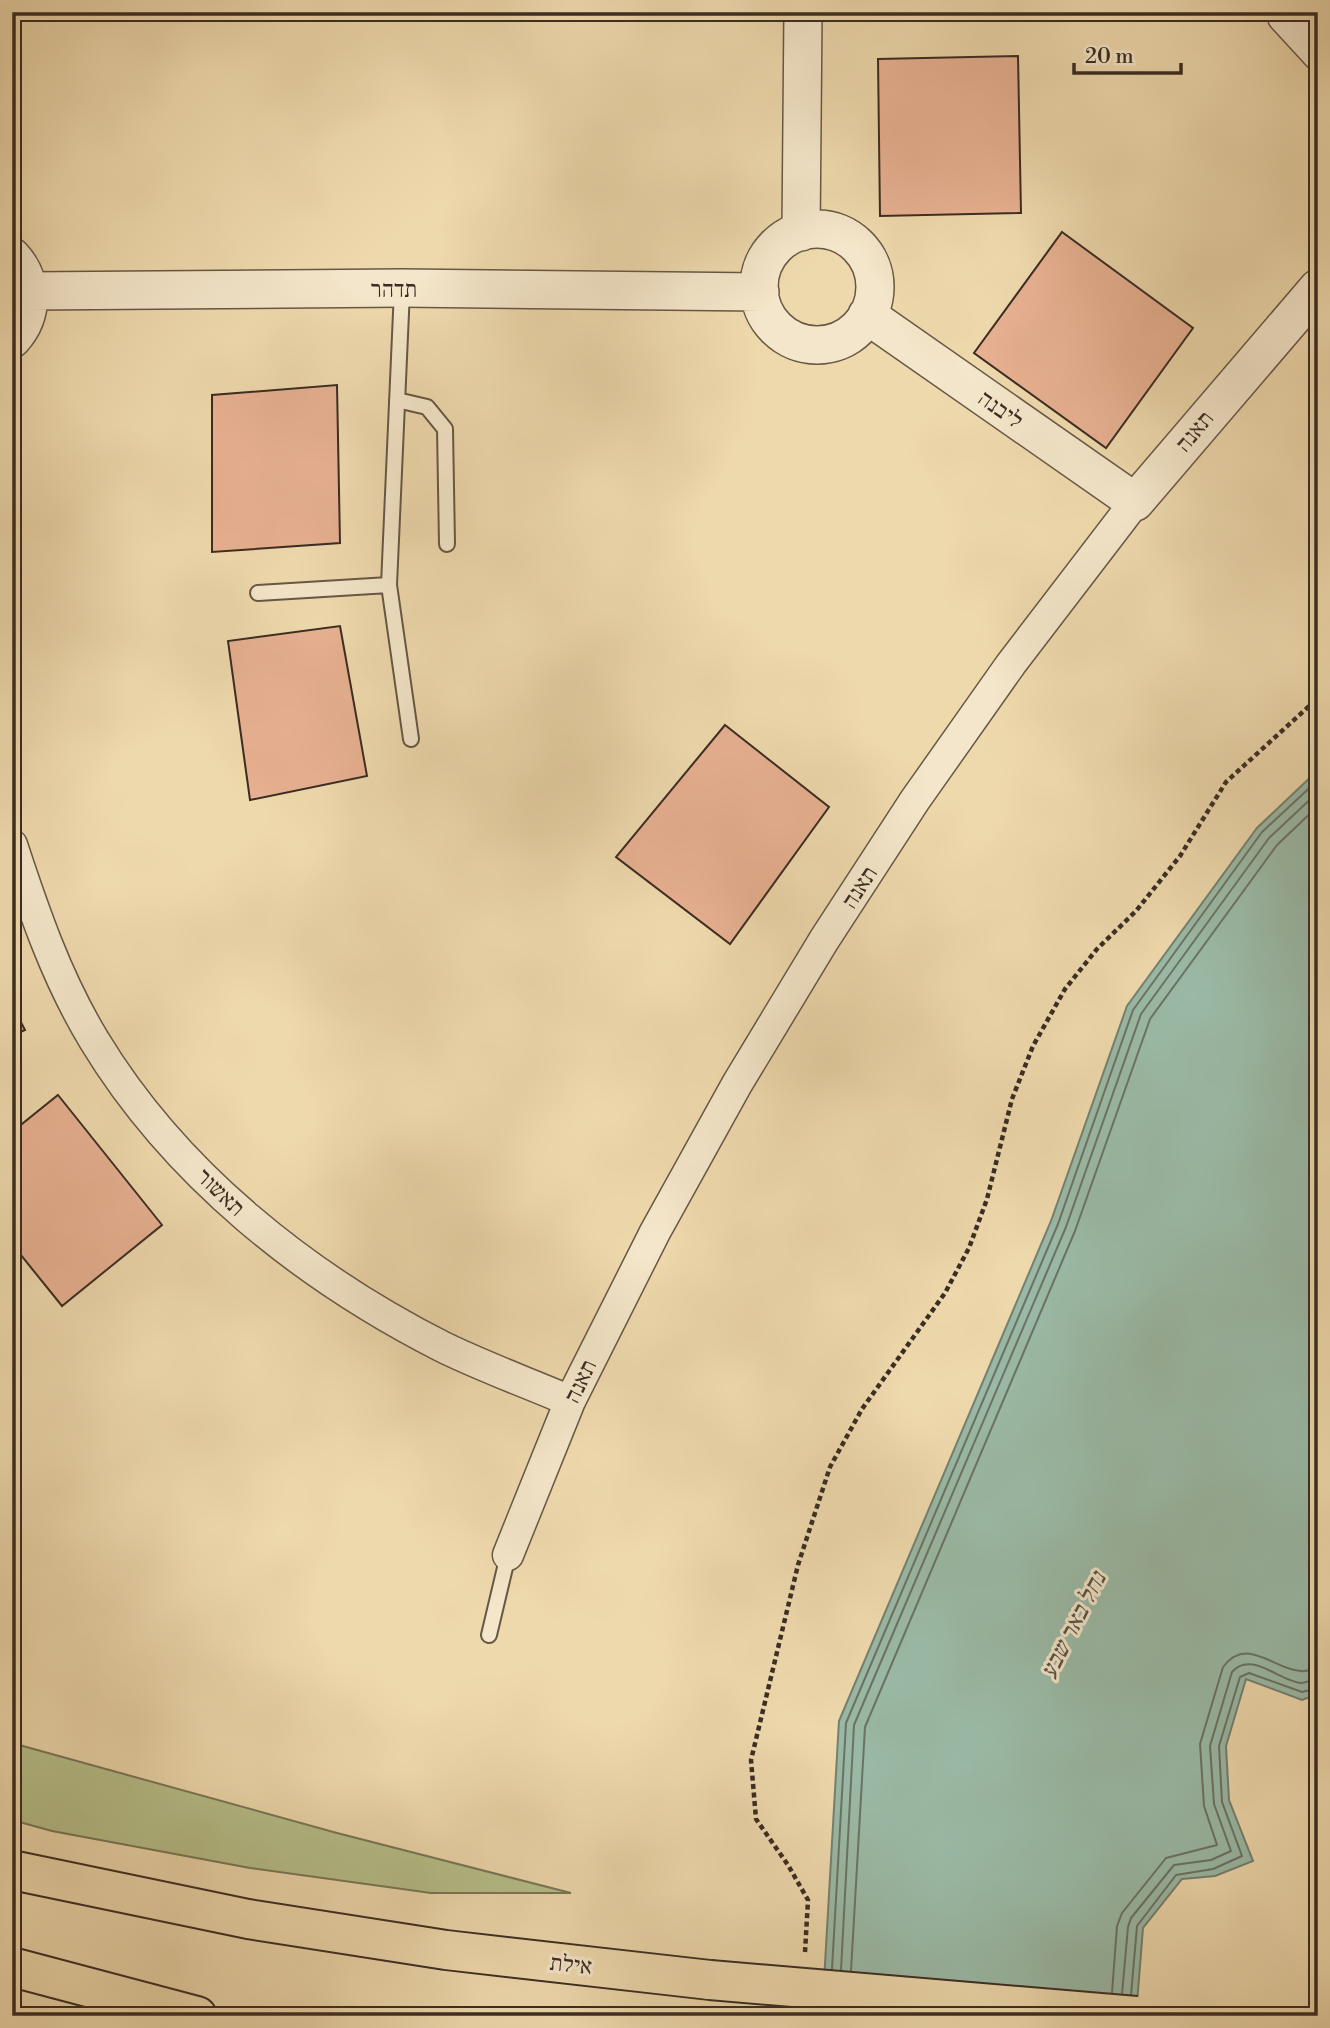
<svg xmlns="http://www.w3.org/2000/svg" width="1330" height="2028" font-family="'Libre Bodoni','Frank Ruhl Libre',serif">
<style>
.green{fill:#b6c08b;stroke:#787657;stroke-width:2}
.water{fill:#9abaa7;stroke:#748172;stroke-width:2}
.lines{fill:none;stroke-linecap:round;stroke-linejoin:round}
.shore{stroke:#6a7365;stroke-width:2}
.building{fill:#e8b192;stroke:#3a2c23;stroke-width:2}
.service-casing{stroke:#675746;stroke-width:18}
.minor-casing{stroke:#675746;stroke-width:33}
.tertiary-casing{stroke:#675746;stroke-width:40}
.trunk-casing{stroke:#3a2c23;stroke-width:42}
.path{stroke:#3a2c23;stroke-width:4.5;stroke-dasharray:5 3.5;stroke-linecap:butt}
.service{stroke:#f4e6ca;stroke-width:14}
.minor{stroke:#f4e6ca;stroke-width:30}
.tertiary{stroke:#f4e6ca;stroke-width:37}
.trunk{stroke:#eed9ad;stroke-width:38}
.trunk-bridge-casing{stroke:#3a2c23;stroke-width:42;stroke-linecap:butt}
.trunk-bridge{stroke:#eed9ad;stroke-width:38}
.labels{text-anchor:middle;stroke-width:6;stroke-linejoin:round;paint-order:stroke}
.street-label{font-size:23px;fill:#3a2c23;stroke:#f4e6ca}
.water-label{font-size:24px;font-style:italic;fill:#525044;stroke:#f4e6ca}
</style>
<rect width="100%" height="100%" fill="#eed9ad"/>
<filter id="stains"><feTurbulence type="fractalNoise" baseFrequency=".00286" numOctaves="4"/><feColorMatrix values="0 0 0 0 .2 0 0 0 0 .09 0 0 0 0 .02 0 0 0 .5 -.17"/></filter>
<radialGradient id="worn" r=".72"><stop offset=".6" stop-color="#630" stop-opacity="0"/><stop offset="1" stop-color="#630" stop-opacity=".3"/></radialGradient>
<path class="green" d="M 12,1743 L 337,1833 L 571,1893 L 431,1893 L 250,1868 L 52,1831 L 12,1820 Z"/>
<path class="water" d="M 1318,770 L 1318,1694 L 1302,1700 L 1246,1679 L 1226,1746 L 1229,1800 L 1253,1861 L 1215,1876 L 1182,1879 L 1143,1928 L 1136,2016 L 822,2016 L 839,1721 L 1051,1221 L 1127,1006 L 1257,828 Z"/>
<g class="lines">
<path class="shore" d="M 832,1969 L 846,1723 L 1058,1224 L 1133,1010 L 1262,832 L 1318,780
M 841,1970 L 854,1725 L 1066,1227 L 1141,1014 L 1269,838 L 1318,792
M 851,1971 L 865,1727 L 1075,1231 L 1150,1019 L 1277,845 L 1318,806
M 1112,1993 L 1117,1926 L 1122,1913 L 1166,1858 L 1217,1845 L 1204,1806 L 1200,1744 L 1223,1667 C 1247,1635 1274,1670 1301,1671 C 1306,1672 1312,1669 1318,1668
M 1122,1994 L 1128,1927 L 1131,1918 L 1174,1865 L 1211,1860 L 1231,1851 L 1214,1804 L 1210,1746 L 1232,1672 C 1251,1650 1279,1681 1301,1683 C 1306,1683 1312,1679 1318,1679
M 1131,1995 L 1137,1926 L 1176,1875 L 1213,1869 L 1242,1856 L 1222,1802 L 1219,1746 L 1240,1677 L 1249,1673 L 1302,1692 L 1318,1688"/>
</g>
<path class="building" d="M 1018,56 L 1021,213 L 880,216 L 878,59 Z
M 1062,232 L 1193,328 L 1106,448 L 974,353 Z
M 337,385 L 340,543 L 212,552 L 212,395 Z
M 340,626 L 367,776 L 250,800 L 228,641 Z
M 725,725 L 829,807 L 730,944 L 616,857 Z
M 12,1005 L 25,1030 L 12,1036 Z
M 58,1095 L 162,1225 L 62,1306 L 12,1244 L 12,1132 Z"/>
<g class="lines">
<g class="service-casing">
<path id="service" d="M 402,290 L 389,585 L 411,739
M 397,400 L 427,407 L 445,429 L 447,544
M 258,593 L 389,585
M 489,1635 L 508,1555"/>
</g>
<g class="minor-casing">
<path id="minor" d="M 1282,12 L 1283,17 L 1318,55
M 12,845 C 34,912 57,979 94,1040 C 175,1174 305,1277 443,1347 C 484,1367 528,1383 570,1401
M 508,1555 L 570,1401 L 655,1232 L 737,1084 L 824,940 L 915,800 L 1011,664 L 1135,502"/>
</g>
<g class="tertiary-casing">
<path id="tertiary" d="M759 287a58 58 0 1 1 116 0a58 58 0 1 1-116 0Z
M 801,232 L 803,12
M 12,257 C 34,281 34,315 12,339
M 29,291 L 402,288 L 760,292
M 867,315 L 1135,502 L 1318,288"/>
</g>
<g class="trunk-casing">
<path id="trunk" d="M 12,1870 L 248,1919 L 446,1950 L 710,1980
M 12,1967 L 197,2016"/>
</g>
<path class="path" d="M 805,1952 L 808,1900 L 788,1865 L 756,1819 L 751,1760 L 798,1565 L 830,1467 L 862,1409 L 945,1293 L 969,1248 L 987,1199 L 1012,1099 L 1033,1046 L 1065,989 L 1097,949 L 1136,911 L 1180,856 L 1226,782 L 1318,698
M 12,2010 L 35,2016"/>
<use href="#service" class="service"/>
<use href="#minor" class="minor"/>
<use href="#tertiary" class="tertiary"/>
<use href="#trunk" class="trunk"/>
<g class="trunk-bridge-casing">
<path id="trunk-bridge" d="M 710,1980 L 1136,2016"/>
</g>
<use href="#trunk-bridge" class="trunk-bridge"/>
</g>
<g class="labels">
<g class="street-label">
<text x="394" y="297">תדהר</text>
<text transform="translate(1001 409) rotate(35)" y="8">ליבנה</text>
<text transform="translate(1194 431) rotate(-50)" y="8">תאנה</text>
<text transform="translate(859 887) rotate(-57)" y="8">תאנה</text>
<text transform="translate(221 1192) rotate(44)" y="8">תאשור</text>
<text transform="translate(580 1381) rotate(-64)" y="8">תאנה</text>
<text transform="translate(571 1964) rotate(6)" y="8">אילת</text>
</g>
<g class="water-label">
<text transform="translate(1073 1625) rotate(-63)" y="8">נחל באר שבע</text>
</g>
</g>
<rect width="1330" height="2028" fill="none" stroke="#eed9ad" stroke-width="42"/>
<rect x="14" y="14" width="1302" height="2000" fill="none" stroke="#3a2c23" stroke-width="3.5"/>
<rect x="21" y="21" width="1288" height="1986" fill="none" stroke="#3a2c23" stroke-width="2"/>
<path d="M1074 63v10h107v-10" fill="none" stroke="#3a2c23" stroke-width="3.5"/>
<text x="1085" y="63" font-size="21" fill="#3a2c23" stroke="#f4e6ca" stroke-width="5" paint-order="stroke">20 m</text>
<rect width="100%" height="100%" filter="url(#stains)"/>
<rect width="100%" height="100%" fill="url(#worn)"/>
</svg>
